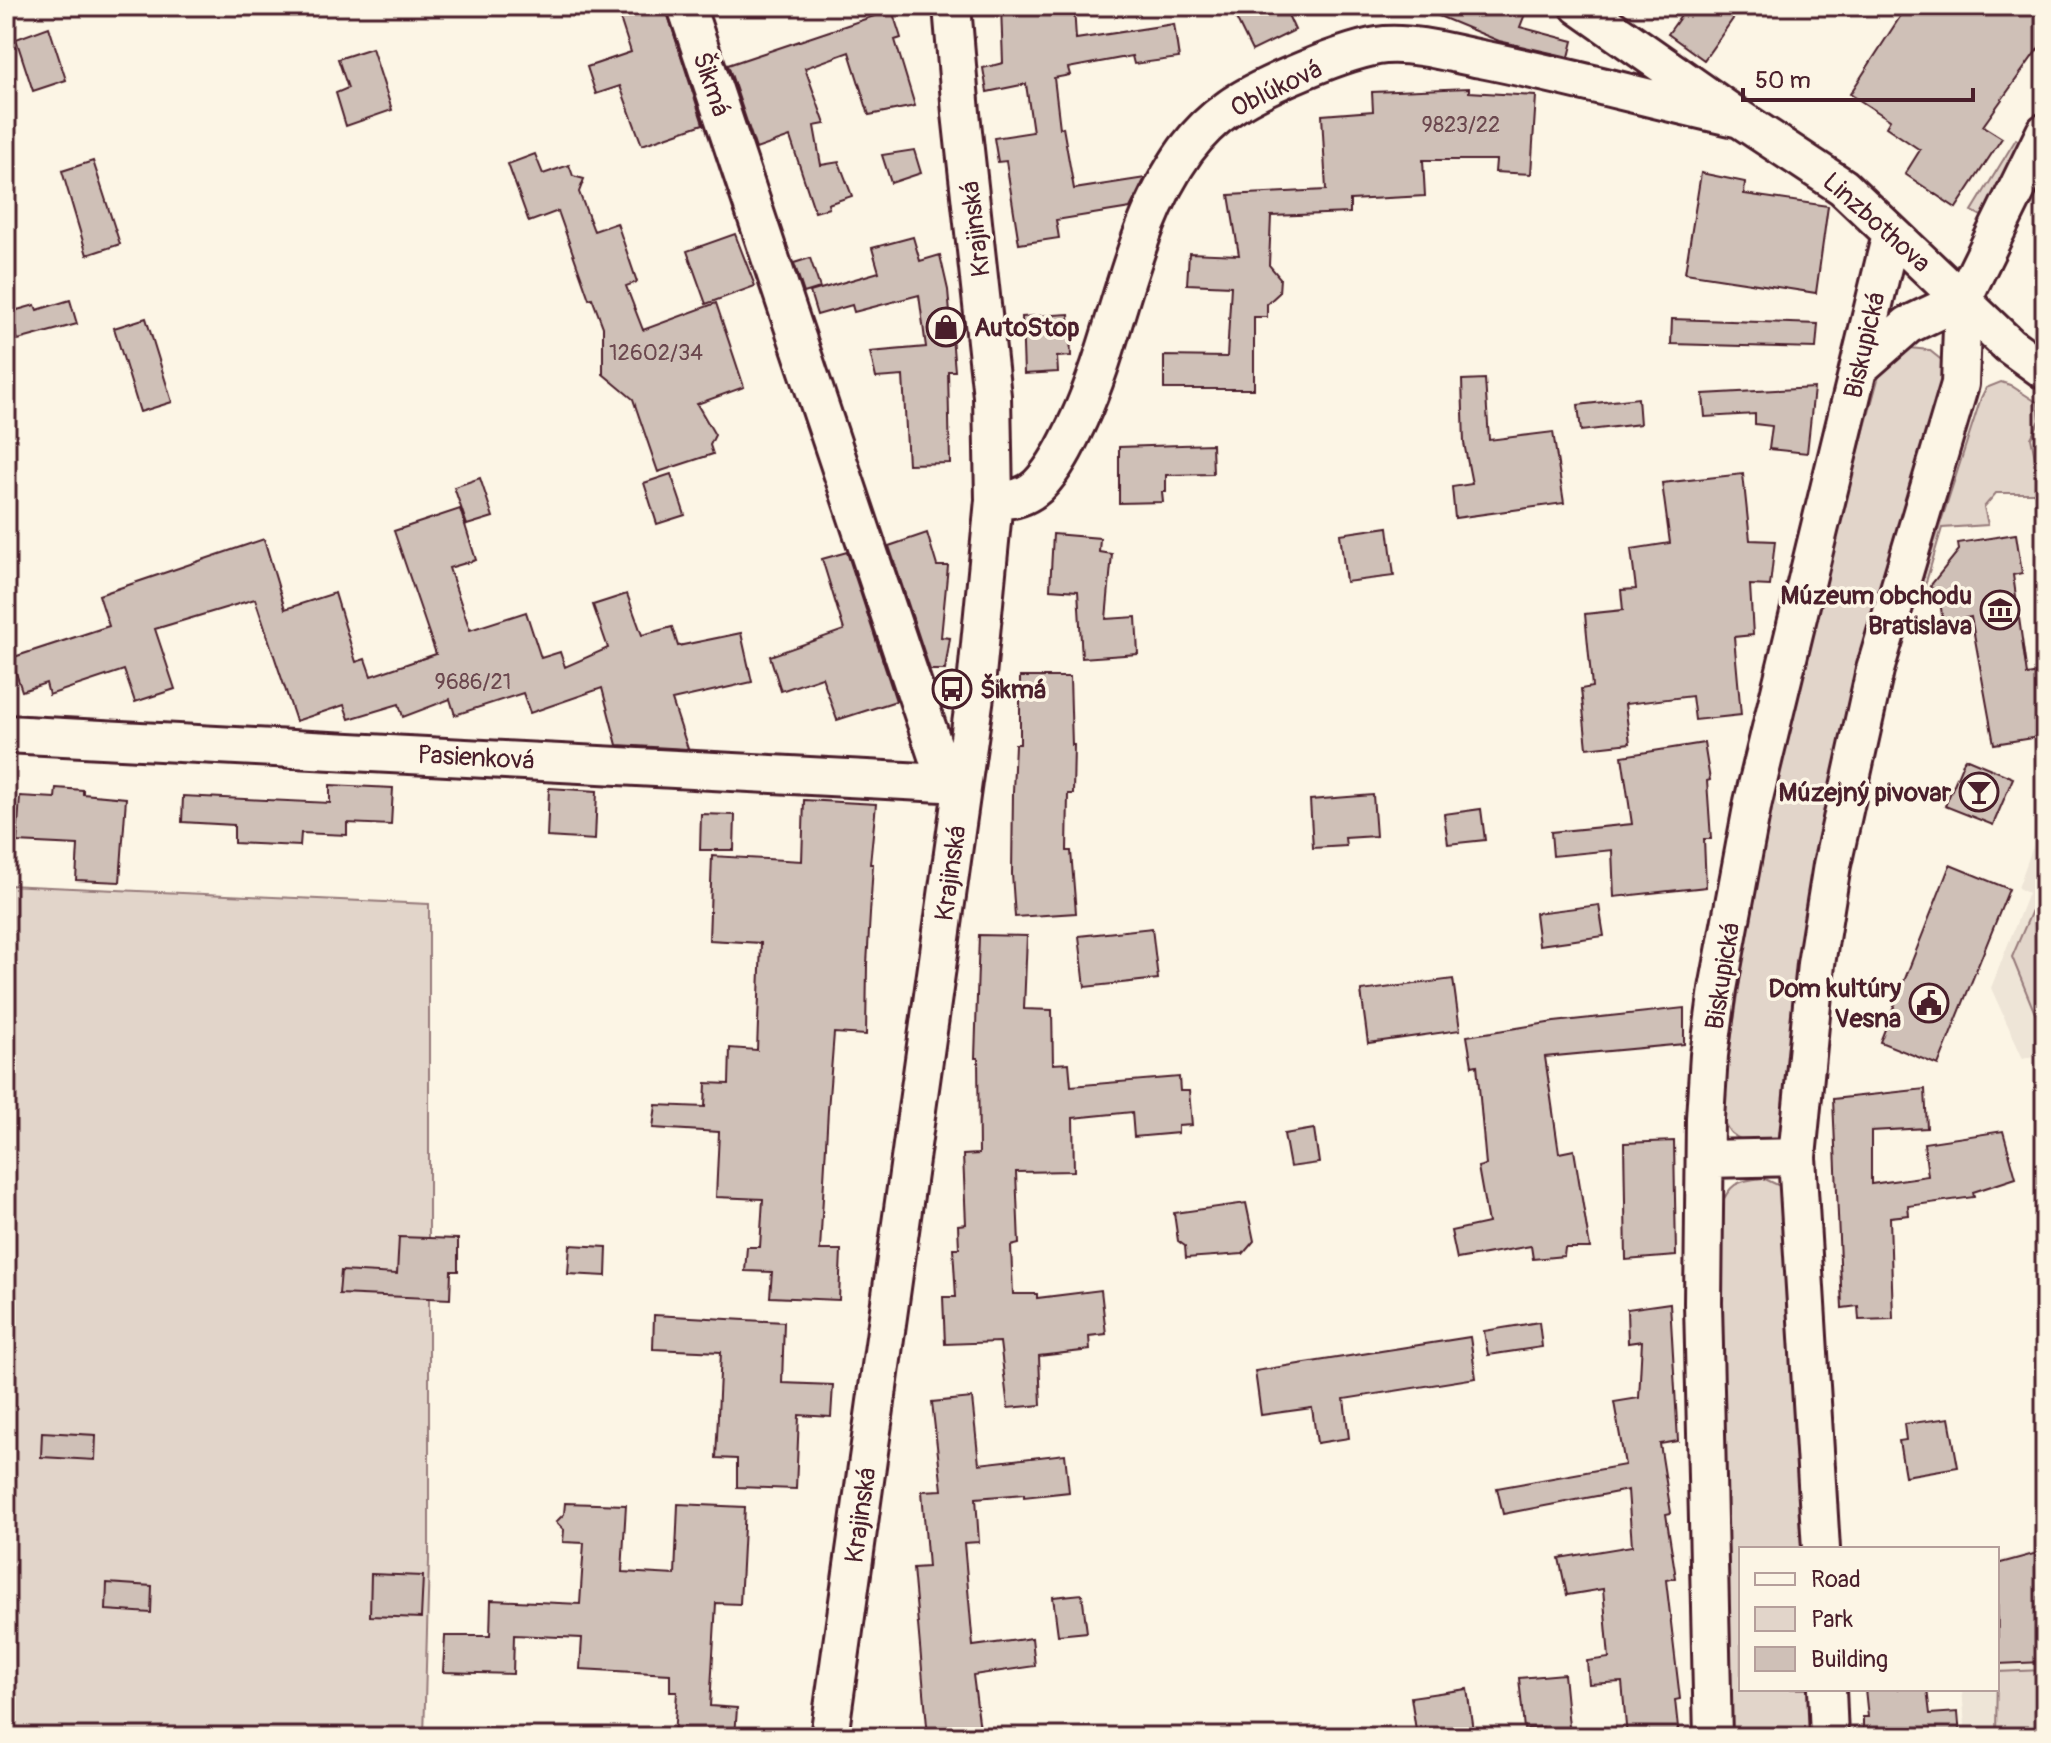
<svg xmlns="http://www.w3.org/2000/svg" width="2051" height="1743" font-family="Pangolin,sans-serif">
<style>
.built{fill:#eee5d7}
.green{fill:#e2d5ca;stroke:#967a7a;stroke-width:2}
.building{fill:#cfc0b7;stroke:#4a1f2b;stroke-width:2}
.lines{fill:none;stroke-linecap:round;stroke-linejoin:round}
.minor-casing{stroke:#4a1f2b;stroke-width:42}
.minor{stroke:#fcf5e5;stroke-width:36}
.labels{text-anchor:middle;stroke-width:7;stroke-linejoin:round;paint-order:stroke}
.number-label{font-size:22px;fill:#6b474e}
.street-label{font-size:26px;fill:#4a1f2b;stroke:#fcf5e5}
.poi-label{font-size:26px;font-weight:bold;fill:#4a1f2b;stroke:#fcf5e5;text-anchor:end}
</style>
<rect width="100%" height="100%" fill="#fcf5e5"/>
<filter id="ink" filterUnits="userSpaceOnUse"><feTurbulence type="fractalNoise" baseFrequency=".0125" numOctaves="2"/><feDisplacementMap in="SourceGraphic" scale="16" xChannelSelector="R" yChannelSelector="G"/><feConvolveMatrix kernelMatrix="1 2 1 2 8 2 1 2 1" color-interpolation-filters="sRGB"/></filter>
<g filter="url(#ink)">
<path class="built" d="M 2045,812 L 2045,1053 L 2023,1059 L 1991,988 L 2028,893 L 2018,888 Z
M 2045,1549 L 2045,1737 L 1966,1737 L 1962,1689 L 1997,1689 L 1997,1561 Z"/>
<path class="green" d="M 2016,139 L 2023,143 L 1983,217 L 1972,211 Z
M 1910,348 L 1929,350 L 1944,362 L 1947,376 L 1784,1137 C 1768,1145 1746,1146 1731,1133 C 1727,1129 1723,1120 1720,1115 L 1756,874 L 1814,614 L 1880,372 Z
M 2001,382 L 2010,385 L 2038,403 L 2040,420 L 2031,438 L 2042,493 L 1996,493 L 1984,507 L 1988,525 L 1942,528 L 1921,599 L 1916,599 L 1981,398 L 1986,388 Z
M 2045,880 L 2045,1038 L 2012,957 Z
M 6,885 L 429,904 L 429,1560 L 424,1737 L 6,1737 Z
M 1763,1178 L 1782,1187 L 1806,1549 L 1741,1549 L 1741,1689 L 1813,1689 L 1815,1737 L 1731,1737 L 1719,1209 C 1730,1183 1736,1181 1763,1178 Z
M 2045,1670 L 2045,1734 L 1996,1736 L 1997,1672 Z"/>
<path class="building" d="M 616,6 L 665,6 L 703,124 L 642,145 L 620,86 L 596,94 L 587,67 L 631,52 Z
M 1001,6 L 1074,6 L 1076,39 L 1174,24 L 1179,58 L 1134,64 L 1132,56 L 1068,68 L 1070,75 L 1054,78 L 1060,128 L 1063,127 L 1074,189 L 1145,178 L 1130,208 L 1056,220 L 1059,238 L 1019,244 L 1006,161 L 998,162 L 994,138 L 1033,132 L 1026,84 L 987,92 L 983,68 L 1003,63 Z
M 1230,6 L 1284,6 L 1295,30 L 1252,51 Z
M 1415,6 L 1528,6 L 1520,27 L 1573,41 L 1569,57 L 1499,41 Z
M 1688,6 L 1742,6 L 1704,60 L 1668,34 Z
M 1907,6 L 2026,6 L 2045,19 L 2045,39 L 1983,126 L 2002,138 L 1956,208 L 1905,174 L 1920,150 L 1886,127 L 1890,120 L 1850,94 Z
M 892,10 L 901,38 L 895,40 L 915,106 L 869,115 L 849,52 L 805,68 L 825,124 L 814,126 L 821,165 L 839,162 L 852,196 L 828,204 L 829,208 L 815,212 L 790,137 L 756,149 L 728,65 Z
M 49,27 L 66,80 L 33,91 L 16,39 Z
M 372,48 L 392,110 L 346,126 L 336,93 L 348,88 L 338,59 Z
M 1469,88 L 1469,92 L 1536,96 L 1531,174 L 1495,172 L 1496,160 L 1423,160 L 1425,196 L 1350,200 L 1350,213 L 1271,216 L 1269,265 L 1280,278 L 1279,293 L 1267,304 L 1267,317 L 1254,317 L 1254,389 L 1164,389 L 1164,356 L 1227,357 L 1231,286 L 1187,284 L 1189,253 L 1239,255 L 1229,195 L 1326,190 L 1322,115 L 1373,111 L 1372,92 Z
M 914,150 L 921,173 L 891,183 L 882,155 Z
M 535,154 L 543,174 L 569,165 L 573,176 L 584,179 L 579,192 L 594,231 L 617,223 L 637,282 L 626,286 L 643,330 L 716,303 L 744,387 L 697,404 L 715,435 L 710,445 L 713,454 L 658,472 L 633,399 L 603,374 L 603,327 L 592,298 L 589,299 L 558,211 L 529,222 L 508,164 Z
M 93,161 L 120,244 L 87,255 L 62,171 Z
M 1701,173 L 1745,182 L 1744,194 L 1828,206 L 1816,293 L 1685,273 Z
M 735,234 L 755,286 L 706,304 L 687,251 Z
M 913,237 L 920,261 L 940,255 L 948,290 L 955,371 L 948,371 L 950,463 L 908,464 L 903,376 L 876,378 L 870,352 L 926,347 L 919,295 L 854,312 L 852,305 L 817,315 L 810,292 L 879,272 L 872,248 Z
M 810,258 L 820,288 L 804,293 L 794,263 Z
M 70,300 L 77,324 L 18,340 L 10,312 L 35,305 L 37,310 Z
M 1069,314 L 1071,356 L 1057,357 L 1058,372 L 1024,374 L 1022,317 Z
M 146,318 L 172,402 L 140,412 L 114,328 Z
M 1672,319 L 1818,324 L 1816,348 L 1671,344 Z
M 1485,379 L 1489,440 L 1553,432 L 1564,503 L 1455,518 L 1452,487 L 1472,484 L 1464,443 L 1462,380 Z
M 1814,388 L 1807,453 L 1769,449 L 1772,426 L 1755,424 L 1755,414 L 1705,417 L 1703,394 Z
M 1638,398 L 1640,424 L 1581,431 L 1578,405 Z
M 1212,444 L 1213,474 L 1166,475 L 1166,492 L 1162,492 L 1163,502 L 1119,503 L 1119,447 Z
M 671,474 L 685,515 L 657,524 L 644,483 Z
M 1743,474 L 1750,540 L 1775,541 L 1770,586 L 1750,585 L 1753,635 L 1734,637 L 1741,715 L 1695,720 L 1692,696 L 1625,704 L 1630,743 L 1587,748 L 1581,689 L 1592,687 L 1585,614 L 1623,610 L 1621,590 L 1636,589 L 1631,549 L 1670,543 L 1662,483 Z
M 480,478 L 493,517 L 467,525 L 454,487 Z
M 460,509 L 476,560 L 449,568 L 470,630 L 526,612 L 541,658 L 560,652 L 565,667 L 608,648 L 593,605 L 627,594 L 642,635 L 672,627 L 678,646 L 741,633 L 752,682 L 672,700 L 688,749 L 617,745 L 602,688 L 530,713 L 523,693 L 455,715 L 450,699 L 403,717 L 399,704 L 349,719 L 344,705 L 296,721 L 255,599 L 155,629 L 175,689 L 135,702 L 124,670 L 49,695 L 46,683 L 22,691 L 11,658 L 109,626 L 99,595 L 264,539 L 285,609 L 335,593 L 356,662 L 365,659 L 371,676 L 436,654 L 394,531 Z
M 1388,527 L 1394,576 L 1346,582 L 1340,534 Z
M 927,533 L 937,566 L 948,566 L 941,637 L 950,638 L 945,670 L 930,670 L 889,546 Z
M 1053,534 L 1100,538 L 1099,552 L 1112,554 L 1106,619 L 1136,617 L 1138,654 L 1082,658 L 1078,591 L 1050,589 Z
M 2016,534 L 2022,573 L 2013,575 L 2027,675 L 2039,673 L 2045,709 L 2045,736 L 1994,744 L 1971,617 L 1943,623 L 1939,593 L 1930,586 L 1959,550 L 1958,543 Z
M 847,552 L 896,701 L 837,720 L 822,677 L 781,691 L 770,656 L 844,630 L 822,559 Z
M 1020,677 L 1070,677 L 1072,745 L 1074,745 L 1073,794 L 1068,794 L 1067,851 L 1071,851 L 1076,913 L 1015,917 L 1012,874 L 1013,792 L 1015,744 L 1020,744 Z
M 1704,743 L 1710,780 L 1707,781 L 1711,839 L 1704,839 L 1706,887 L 1614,897 L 1612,850 L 1553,856 L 1551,832 L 1632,824 L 1622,756 Z
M 1965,758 L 2013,778 L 1993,825 L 1945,806 Z
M 330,785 L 393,788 L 391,825 L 347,823 L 347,835 L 301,833 L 300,846 L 234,843 L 234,825 L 182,822 L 183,796 L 330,803 Z
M 56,788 L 83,790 L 83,794 L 126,798 L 120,882 L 76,880 L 78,845 L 17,842 L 20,796 L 55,798 Z
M 549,788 L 597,791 L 595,840 L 547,837 Z
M 1373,795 L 1376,836 L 1345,838 L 1346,846 L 1313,848 L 1310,800 Z
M 804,800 L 876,804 L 870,864 L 873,864 L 867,964 L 866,1035 L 834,1033 L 828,1110 L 820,1250 L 841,1250 L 839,1300 L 770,1297 L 772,1272 L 745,1271 L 747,1247 L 760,1247 L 763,1199 L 716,1197 L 719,1132 L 653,1128 L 656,1105 L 705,1107 L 706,1083 L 729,1084 L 730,1048 L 757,1050 L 761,943 L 709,940 L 712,856 L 802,861 Z
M 1481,809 L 1485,840 L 1448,844 L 1444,814 Z
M 701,814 L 735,815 L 734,850 L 700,850 Z
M 1950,865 L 2009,889 L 1938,1065 L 1880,1042 Z
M 1599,905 L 1604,936 L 1539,945 L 1535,913 Z
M 1152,928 L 1158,979 L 1085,987 L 1079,936 Z
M 979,935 L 1027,936 L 1024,1009 L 1052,1010 L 1053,1064 L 1069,1063 L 1071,1086 L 1179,1077 L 1180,1091 L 1189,1091 L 1192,1125 L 1178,1126 L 1178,1133 L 1134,1137 L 1132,1112 L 1073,1118 L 1074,1171 L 1016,1172 L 1019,1244 L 1011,1246 L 1013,1294 L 1037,1294 L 1037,1298 L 1101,1290 L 1106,1334 L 1089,1336 L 1090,1350 L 1039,1356 L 1041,1405 L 1008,1408 L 1000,1342 L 945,1344 L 943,1297 L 956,1297 L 953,1248 L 959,1248 L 958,1225 L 966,1224 L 963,1155 L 979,1154 L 978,1058 L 975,1058 Z
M 1453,979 L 1460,1030 L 1368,1043 L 1361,991 Z
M 1684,1008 L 1684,1044 L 1545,1057 L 1559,1153 L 1574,1150 L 1590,1248 L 1565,1248 L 1564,1256 L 1533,1259 L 1531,1246 L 1457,1259 L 1451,1231 L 1488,1223 L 1478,1167 L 1486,1165 L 1477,1065 L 1472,1066 L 1467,1036 L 1554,1022 Z
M 1925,1089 L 1927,1128 L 1871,1131 L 1871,1184 L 1928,1176 L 1924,1143 L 2003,1131 L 2016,1178 L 1973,1192 L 1974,1197 L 1908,1206 L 1909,1215 L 1890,1217 L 1893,1319 L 1859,1320 L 1858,1306 L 1842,1308 L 1833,1099 Z
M 1314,1129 L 1319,1163 L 1290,1167 L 1284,1134 Z
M 1674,1141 L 1676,1256 L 1626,1260 L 1624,1143 Z
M 1246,1203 L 1254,1241 L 1243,1254 L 1186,1258 L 1185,1246 L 1178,1241 L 1174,1213 Z
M 399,1237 L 458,1239 L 458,1271 L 451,1271 L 450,1299 L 339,1294 L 341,1271 L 397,1274 Z
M 570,1245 L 607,1247 L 606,1276 L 568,1274 Z
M 1670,1303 L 1678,1441 L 1660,1444 L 1671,1513 L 1666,1514 L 1676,1578 L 1666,1580 L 1680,1699 L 1675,1700 L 1679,1737 L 1627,1737 L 1622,1682 L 1589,1684 L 1587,1661 L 1609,1658 L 1603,1589 L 1567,1595 L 1559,1558 L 1632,1546 L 1628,1490 L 1503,1514 L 1497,1488 L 1625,1465 L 1614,1402 L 1639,1398 L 1642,1341 L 1628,1343 L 1627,1309 Z
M 654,1315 L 784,1322 L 782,1383 L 833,1385 L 831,1417 L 799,1415 L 796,1489 L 737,1487 L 737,1459 L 716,1458 L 721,1352 L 653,1349 Z
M 1539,1322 L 1542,1347 L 1488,1355 L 1484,1331 Z
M 1470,1337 L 1476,1378 L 1344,1399 L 1349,1438 L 1317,1443 L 1312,1408 L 1261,1415 L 1255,1371 Z
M 972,1398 L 979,1464 L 1065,1454 L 1069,1492 L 1024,1497 L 1024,1494 L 976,1498 L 979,1542 L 964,1543 L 973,1646 L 1032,1638 L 1035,1666 L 973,1675 L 981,1737 L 928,1737 L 913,1568 L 928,1567 L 922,1491 L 942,1490 L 932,1402 Z
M 1949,1418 L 1958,1467 L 1905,1476 L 1899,1441 L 1906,1440 L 1904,1424 Z
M 42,1432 L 96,1435 L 95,1460 L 41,1457 Z
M 565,1503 L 626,1505 L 622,1572 L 675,1575 L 678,1504 L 745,1507 L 740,1604 L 716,1603 L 710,1706 L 737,1708 L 735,1737 L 674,1737 L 677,1692 L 670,1692 L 670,1674 L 580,1669 L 582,1638 L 514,1635 L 513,1674 L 443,1672 L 445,1636 L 490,1636 L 491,1600 L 580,1604 L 584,1543 L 563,1542 L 564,1530 L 556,1522 L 564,1514 Z
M 2045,1551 L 2045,1662 L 1998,1664 L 1997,1564 Z
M 371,1574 L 423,1576 L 421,1618 L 370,1616 Z
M 107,1583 L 152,1586 L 151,1613 L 106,1610 Z
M 1082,1594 L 1087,1632 L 1058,1635 L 1053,1597 Z
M 1564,1674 L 1570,1737 L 1543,1737 L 1543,1727 L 1524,1729 L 1519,1678 Z
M 1467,1689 L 1474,1737 L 1417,1737 L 1411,1697 Z
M 1865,1689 L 1927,1689 L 1930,1714 L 1958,1712 L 1960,1737 L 1863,1737 L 1863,1717 L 1868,1717 Z"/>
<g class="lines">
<g class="minor-casing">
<path id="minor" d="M 686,6 L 946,783
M 1579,6 L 1740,119 L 1843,187 L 2009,345 L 2045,371
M 1859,368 L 1908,325 L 1963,299
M 994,500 C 1010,501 1025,498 1038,486 C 1056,468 1068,442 1079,419 C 1119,332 1129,229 1186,150 C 1198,134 1213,119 1229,108 C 1258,87 1350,48 1385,45 C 1417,43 1450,53 1481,59 C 1568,76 1653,100 1740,119
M 6,734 L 962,784
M 1705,1159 L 1797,1157
M 1821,1549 L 1797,1157 L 1816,964 L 1832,865 L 1875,670 L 1960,384 L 1963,299 L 2045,132
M 1827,1689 L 1829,1737
M 829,1737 L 975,696 L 994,500 L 992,396 L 961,113 L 952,6
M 1713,1737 L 1703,1303 L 1705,1118 L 1709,1055 L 1718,989 L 1753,802 L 1891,234"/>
</g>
<use href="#minor" class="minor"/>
</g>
</g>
<defs>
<g id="shop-ring" transform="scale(2)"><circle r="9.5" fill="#fcf5e5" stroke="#4a1f2b" stroke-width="1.5"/><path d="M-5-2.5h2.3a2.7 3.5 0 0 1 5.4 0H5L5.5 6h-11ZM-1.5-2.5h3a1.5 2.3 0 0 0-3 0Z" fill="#4a1f2b"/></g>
<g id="museum-ring" transform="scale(2)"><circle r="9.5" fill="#fcf5e5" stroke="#4a1f2b" stroke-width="1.5"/><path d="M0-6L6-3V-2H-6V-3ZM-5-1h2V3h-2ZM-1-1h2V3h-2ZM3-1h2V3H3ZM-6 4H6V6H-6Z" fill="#4a1f2b"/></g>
<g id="bus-ring" transform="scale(2)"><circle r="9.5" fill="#fcf5e5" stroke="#4a1f2b" stroke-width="1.5"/><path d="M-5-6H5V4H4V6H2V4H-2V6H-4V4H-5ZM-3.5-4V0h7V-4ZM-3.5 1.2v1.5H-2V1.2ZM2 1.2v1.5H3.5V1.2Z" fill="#4a1f2b"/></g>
<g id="bar-ring" transform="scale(2)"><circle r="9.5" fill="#fcf5e5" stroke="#4a1f2b" stroke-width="1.5"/><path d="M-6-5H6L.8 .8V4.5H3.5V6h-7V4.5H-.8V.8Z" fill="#4a1f2b"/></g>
<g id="civic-ring" transform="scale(2)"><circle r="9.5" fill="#fcf5e5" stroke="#4a1f2b" stroke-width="1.5"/><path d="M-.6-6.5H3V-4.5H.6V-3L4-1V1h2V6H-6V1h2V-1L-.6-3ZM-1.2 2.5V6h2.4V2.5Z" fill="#4a1f2b"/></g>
</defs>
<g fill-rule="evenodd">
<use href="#shop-ring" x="946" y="327"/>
<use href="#museum-ring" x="2000" y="610"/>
<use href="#bus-ring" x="952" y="689"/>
<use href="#bar-ring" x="1979" y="792"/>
<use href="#civic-ring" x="1929" y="1003"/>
</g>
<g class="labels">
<g class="number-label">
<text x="1461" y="132">9823/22</text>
<text x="656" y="360">12602/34</text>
<text x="473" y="689">9686/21</text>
</g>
<g class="street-label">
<text transform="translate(712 84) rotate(71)" y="9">Šikmá</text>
<text transform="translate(1276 88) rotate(-26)" y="9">Oblúková</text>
<text transform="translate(1877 222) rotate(42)" y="9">Linzbothova</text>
<text transform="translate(975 229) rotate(-97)" y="9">Krajinská</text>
<text transform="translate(1864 345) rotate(-77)" y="9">Biskupická</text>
<text transform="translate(476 757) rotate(3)" y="9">Pasienková</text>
<text transform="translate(950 873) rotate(-82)" y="9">Krajinská</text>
<text transform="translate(1722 976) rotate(-81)" y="9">Biskupická</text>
<text transform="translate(860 1515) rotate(-82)" y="9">Krajinská</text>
</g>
<g class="poi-label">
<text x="974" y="336" text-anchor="start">AutoStop</text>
<text x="1972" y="604">Múzeum obchodu<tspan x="1972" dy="30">Bratislava</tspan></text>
<text x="980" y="698" text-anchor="start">Šikmá</text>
<text x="1951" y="801">Múzejný pivovar</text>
<text x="1901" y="997">Dom kultúry<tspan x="1901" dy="30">Vesna</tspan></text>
</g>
</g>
<rect width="2051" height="1743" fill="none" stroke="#fcf5e5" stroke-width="32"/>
<rect x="16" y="16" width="2019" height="1711" fill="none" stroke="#4a1f2b" stroke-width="3" filter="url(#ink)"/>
<rect x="1739" y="1547" width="260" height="144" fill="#fcf5e5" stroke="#b59f9b" stroke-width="2"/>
<rect x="1755" y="1573" width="40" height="12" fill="#fcf5e5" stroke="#b59f9b" stroke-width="2"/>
<text x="1811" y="1587" font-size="24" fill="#4a1f2b">Road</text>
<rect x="1755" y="1607" width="40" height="24" fill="#e2d5ca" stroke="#b59f9b" stroke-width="2"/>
<text x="1811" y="1627" font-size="24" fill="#4a1f2b">Park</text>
<rect x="1755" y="1647" width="40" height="24" fill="#cfc0b7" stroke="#b59f9b" stroke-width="2"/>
<text x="1811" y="1667" font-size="24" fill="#4a1f2b">Building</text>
<path d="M1743 88v12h230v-12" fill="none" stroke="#4a1f2b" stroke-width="4"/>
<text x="1755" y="88" font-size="24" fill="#4a1f2b" stroke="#fcf5e5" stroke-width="6" paint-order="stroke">50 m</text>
</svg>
